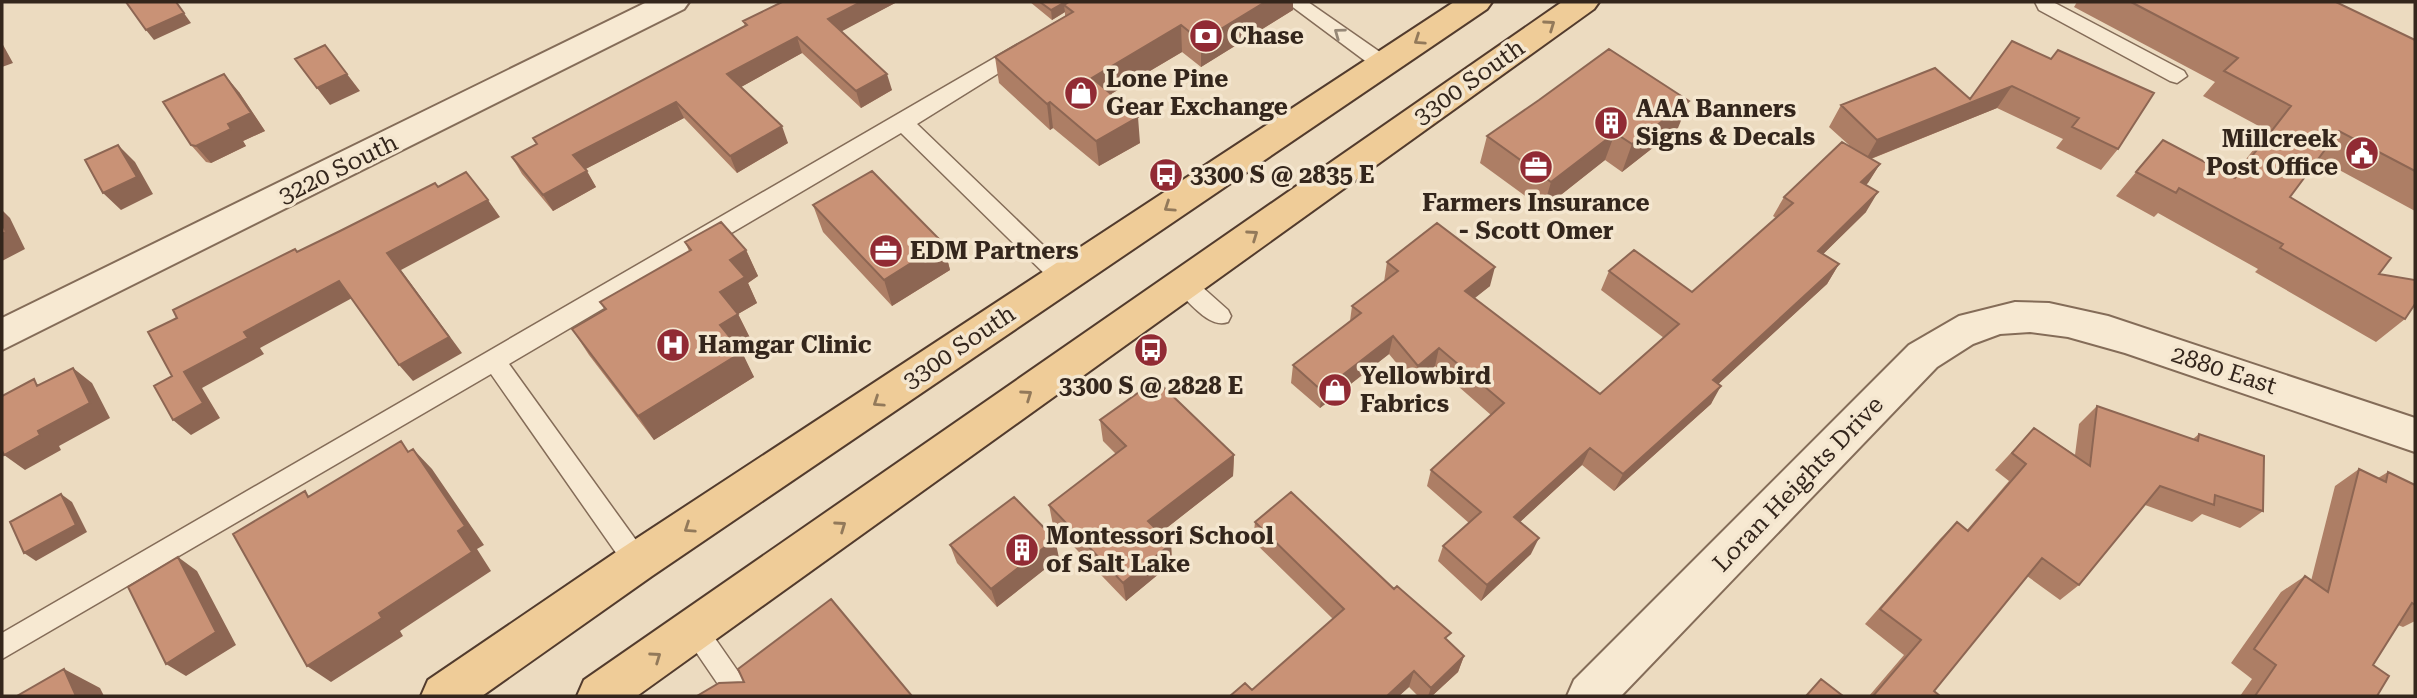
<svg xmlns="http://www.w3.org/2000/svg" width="2417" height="698" font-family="'Roboto Serif',serif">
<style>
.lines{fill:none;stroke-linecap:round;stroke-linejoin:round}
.service-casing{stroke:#846c58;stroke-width:3}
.minor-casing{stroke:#846c58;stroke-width:4}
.primary-casing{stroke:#523b2d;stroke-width:4}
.service{fill:#f7e9d2;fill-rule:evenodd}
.minor{fill:#f7e9d2;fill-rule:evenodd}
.primary{fill:#efcc98;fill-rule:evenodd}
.wall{fill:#ad7e65}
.shaded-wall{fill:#8d6653}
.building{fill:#c99276;stroke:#8d6653;stroke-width:2}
.oneway{stroke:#92795a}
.oneway2{stroke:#968877}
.labels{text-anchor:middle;stroke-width:7;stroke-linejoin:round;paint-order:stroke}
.poi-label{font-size:24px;font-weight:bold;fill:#34261c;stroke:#f4e6cf;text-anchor:start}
.street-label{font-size:24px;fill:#34261c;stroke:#f4e6cf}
</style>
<rect width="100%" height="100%" fill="#ecdbc0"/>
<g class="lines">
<g class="service-casing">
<path id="service" d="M 1286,2 L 1308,2 L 1390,59 L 1393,64 L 1390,69 L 1376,69 Z
M 2035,2 L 2053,2 L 2184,71 L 2187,76 L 2177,83 L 2170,81 L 2039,10 Z
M 1022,42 L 1032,49 L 1029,54 L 917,124 L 1071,272 L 1074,278 L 1071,284 L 1063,287 L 1055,284 L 901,133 L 509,364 L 646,554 L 650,562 L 646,570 L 637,574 L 628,570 L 491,374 L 2,659 L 2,633 Z
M 1184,275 L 1192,278 L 1228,310 L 1231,316 L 1228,322 C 1209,329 1190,302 1176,290 L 1173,284 L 1176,278 Z
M 694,618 L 703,621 L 755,696 L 726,696 L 681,630 L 685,621 Z"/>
</g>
<g class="minor-casing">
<path id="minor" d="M 647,2 L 689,2 L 684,9 L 2,350 L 2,318 Z
M 2015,302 L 2049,303 L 2108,316 L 2415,418 L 2415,452 L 2125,353 L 2068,337 L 2030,332 L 2000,334 L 1973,344 L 1937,367 L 1621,696 L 1567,696 L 1574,680 L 1909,345 L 1959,316 Z"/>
</g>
<g class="primary-casing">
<path id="primary" d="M 1454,2 L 1492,2 L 1487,9 L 652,576 L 482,696 L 421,696 L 428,680 L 622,548 Z
M 1562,2 L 1599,2 L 1594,9 L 637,696 L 577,696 L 584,680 Z"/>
</g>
<use href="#service" class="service"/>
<use href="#minor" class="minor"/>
<use href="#primary" class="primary"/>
</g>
<path class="wall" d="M 782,2 L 897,2 L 841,31 L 892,90 L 861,108 L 802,53 L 741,87 L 788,143 L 737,173 L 684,118 L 585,169 L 596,187 L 553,211 L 522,174 L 512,157 L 536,144 L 533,138 L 745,26 L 743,21 Z
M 1030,2 L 1293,2 L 1293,10 L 1201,67 L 1182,52 L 1111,94 L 1140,143 L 1099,166 L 1053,128 L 1050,130 L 999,83 L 995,57 L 1065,16 L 1065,12 L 1052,20 Z
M 2077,2 L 2336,2 L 2415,40 L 2415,211 L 2319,159 L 2290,197 L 2379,274 L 2405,319 L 2376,342 L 2255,272 L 2258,269 L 2158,213 L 2154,217 L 2116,196 L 2163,140 L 2232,177 L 2268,131 L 2203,96 L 2215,82 L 2074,7 Z
M 2012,41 L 2118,149 L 2101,170 L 2056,148 L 2063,139 L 1997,108 L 1871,159 L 1880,164 L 1866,185 L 1866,212 L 1823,254 L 1839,264 L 1827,284 L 1718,384 L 1711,404 L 1614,491 L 1582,465 L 1520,522 L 1531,554 L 1481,601 L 1438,561 L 1443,546 L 1469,523 L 1427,486 L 1431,470 L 1491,415 L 1435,366 L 1414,384 L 1389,354 L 1320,408 L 1291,383 L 1293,365 L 1350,321 L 1352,306 L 1384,282 L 1387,262 L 1490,286 L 1474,298 L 1600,394 L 1664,338 L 1601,290 L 1609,271 L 1692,292 L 1776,218 L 1773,216 L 1784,197 L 1849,145 L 1829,127 L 1841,105 L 1970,99 Z
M 239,92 L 265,131 L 243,141 L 246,146 L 211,163 L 206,162 L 191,145 Z
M 1678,128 L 1622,172 L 1605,160 L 1543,209 L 1480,163 L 1487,136 Z
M 813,205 L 943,243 L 950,270 L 892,306 L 823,232 Z
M 685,242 L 746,250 L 758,276 L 748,283 L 757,303 L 738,314 L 751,340 L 738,347 L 754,377 L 654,440 L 589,355 L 572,329 L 605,310 L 600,302 L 689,251 Z
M 2097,406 L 2193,439 L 2199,434 L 2263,511 L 2240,528 L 2202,514 L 2192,522 L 2145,505 L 2079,585 L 2060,600 L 2027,576 L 1934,691 L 1940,696 L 1869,696 L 1904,655 L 1865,624 L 1940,539 L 1957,522 L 1967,530 L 2009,481 L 1995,470 L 2034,428 L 2075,455 L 2079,424 Z
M 1100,420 L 1234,455 L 1233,476 L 1160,533 L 1171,544 L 1172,563 L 1126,601 L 1053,525 L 1049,505 L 1116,454 L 1103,441 Z
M 2359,469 L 2378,478 L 2388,472 L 2415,485 L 2415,621 L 2403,627 L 2398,625 L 2373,665 L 2377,696 L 2240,696 L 2252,679 L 2231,663 L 2281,592 L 2305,576 L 2311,581 L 2335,486 Z
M 1255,522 L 1448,641 L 1464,656 L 1458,672 L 1432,696 L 1418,696 L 1409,687 L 1399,696 L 1230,696 L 1252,690 L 1333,619 L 1253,541 Z
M 950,545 L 1059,558 L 997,607 L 957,563 Z"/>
<path class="shaded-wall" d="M 176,2 L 191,23 L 154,40 L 146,30 Z
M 861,2 L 897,2 L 833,36 L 828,19 Z
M 1065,2 L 1081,2 L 1064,5 L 1065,12 L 1052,20 L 1051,10 Z
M 1265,2 L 1293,2 L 1293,10 L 1201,67 L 1201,41 Z
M 1181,25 L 1182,52 L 1094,104 L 1092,78 Z
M 797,37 L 802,53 L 734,91 L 727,74 Z
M 2,43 L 13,63 L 2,67 Z
M 224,74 L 239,92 L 265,131 L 243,141 L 246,146 L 211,163 L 196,146 L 228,124 Z
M 347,74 L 360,91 L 330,105 L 317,88 Z
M 887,74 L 892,90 L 861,108 L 856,91 Z
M 2012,86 L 1997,108 L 1865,161 L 1877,140 Z
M 1689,101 L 1678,128 L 1622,172 L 1632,144 Z
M 676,102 L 684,118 L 582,171 L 573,155 Z
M 1050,102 L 1053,128 L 1050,130 L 1047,104 Z
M 1138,117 L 1140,143 L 1099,166 L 1096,141 Z
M 782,126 L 788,143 L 737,173 L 730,156 Z
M 1615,133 L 1605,160 L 1543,209 L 1551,182 Z
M 118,145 L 135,162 L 153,194 L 121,210 L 103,193 Z
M 1880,164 L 1868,183 L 1849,201 L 1861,182 Z
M 587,171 L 596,187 L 553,211 L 543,195 Z
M 1878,192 L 1866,212 L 1807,270 L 1818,251 Z
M 488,200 L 500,217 L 401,270 L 462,353 L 413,381 L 399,365 L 387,253 Z
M 2,210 L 10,218 L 25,249 L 2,261 Z
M 943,243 L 950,270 L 892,306 L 884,280 Z
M 746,250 L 758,276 L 748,283 L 757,303 L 738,314 L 751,340 L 733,351 L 720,325 L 720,292 L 730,260 Z
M 1839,264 L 1827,284 L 1703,398 L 1713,380 Z
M 1495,267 L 1490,286 L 1460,310 L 1465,291 Z
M 339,281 L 354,297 L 260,348 L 264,354 L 202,388 L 220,418 L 191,435 L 173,420 L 184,372 L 244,332 Z
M 1393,336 L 1389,354 L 1320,408 L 1322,391 Z
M 1439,348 L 1435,366 L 1414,384 L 1418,366 Z
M 742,352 L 754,377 L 654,440 L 638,416 Z
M 73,368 L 92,383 L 110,418 L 59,446 L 61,450 L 25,470 L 4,455 L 38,431 Z
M 1721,386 L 1711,404 L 1614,491 L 1623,474 Z
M 1590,448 L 1582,465 L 1508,533 L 1514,517 Z
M 413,449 L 432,469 L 484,545 L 477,549 L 491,571 L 400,631 L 403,636 L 331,682 L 307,666 L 379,613 L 458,531 Z
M 1234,455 L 1233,476 L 1150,541 L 1148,521 Z
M 61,494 L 72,502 L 87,532 L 36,561 L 24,553 Z
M 1539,538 L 1531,554 L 1481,601 L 1487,585 Z
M 1055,539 L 1059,558 L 997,607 L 991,589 Z
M 1171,544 L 1172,563 L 1126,601 L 1123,583 Z
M 178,557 L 197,571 L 236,645 L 186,676 L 166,664 Z
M 1464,656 L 1458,672 L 1432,696 L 1428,696 L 1431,688 Z
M 64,669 L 100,688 L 104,696 L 76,696 Z
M 1414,671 L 1409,687 L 1399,696 L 1387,696 Z"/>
<path class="building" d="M 126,2 L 176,2 L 184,13 L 146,30 Z
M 782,2 L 861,2 L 828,19 L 887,74 L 856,91 L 797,37 L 727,74 L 782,126 L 730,156 L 676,102 L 573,155 L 587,171 L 543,195 L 512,157 L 537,144 L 533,138 L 747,25 L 743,21 Z
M 1040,2 L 1065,2 L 1051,10 Z
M 1069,2 L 1265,2 L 1201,41 L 1181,25 L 1092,78 L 1138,117 L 1096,141 L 1050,102 L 1047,104 L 995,57 L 1073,12 L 1064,5 Z
M 2131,2 L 2336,2 L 2415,40 L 2415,171 L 2339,131 L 2290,197 L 2391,258 L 2379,274 L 2415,280 L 2415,304 L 2405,319 L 2280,248 L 2283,244 L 2179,188 L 2176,193 L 2136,172 L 2163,140 L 2235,178 L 2291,106 L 2224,71 L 2238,58 Z
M 2012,41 L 2051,59 L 2058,50 L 2154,93 L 2118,149 L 2072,127 L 2079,118 L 2012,86 L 1877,140 L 1841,105 L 1935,68 L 1970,99 Z
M 325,45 L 347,74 L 317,88 L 295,59 Z
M 1609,49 L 1689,101 L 1632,144 L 1615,133 L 1551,182 L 1487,136 L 1539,100 Z
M 224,74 L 251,113 L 228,124 L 231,129 L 196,146 L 191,145 L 163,102 Z
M 1842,142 L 1880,164 L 1861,182 L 1878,192 L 1818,251 L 1839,264 L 1713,380 L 1721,386 L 1623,474 L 1590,448 L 1514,517 L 1539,538 L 1487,585 L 1443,546 L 1481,512 L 1431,470 L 1504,403 L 1439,348 L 1418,366 L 1393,336 L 1322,391 L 1293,365 L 1361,313 L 1352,306 L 1398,271 L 1387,262 L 1437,223 L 1495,267 L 1465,291 L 1600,394 L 1679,324 L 1609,271 L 1634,250 L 1692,292 L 1793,203 L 1784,197 Z
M 118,145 L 137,177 L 103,193 L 85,160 Z
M 872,171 L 943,243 L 884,280 L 813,205 Z
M 466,172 L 488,200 L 387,253 L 449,337 L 399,365 L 339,281 L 244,332 L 248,338 L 184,372 L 203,403 L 173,420 L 154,386 L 172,376 L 148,332 L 177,318 L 173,310 L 295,249 L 297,252 L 340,231 L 435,183 L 438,187 Z
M 721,222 L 746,250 L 730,260 L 745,277 L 720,292 L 738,314 L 720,325 L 742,352 L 638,416 L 572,329 L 606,309 L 600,302 L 691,250 L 685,242 Z
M 2,223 L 6,232 L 2,234 Z
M 73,368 L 90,403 L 38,431 L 40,435 L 4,455 L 2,451 L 2,396 L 34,379 L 37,386 Z
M 1156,380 L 1234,455 L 1148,521 L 1171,544 L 1123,583 L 1049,505 L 1126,446 L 1100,420 Z
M 2097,406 L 2198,441 L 2199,434 L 2264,456 L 2263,511 L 2215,495 L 2214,505 L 2160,486 L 2079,585 L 2042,558 L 1934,691 L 1940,696 L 1873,696 L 1921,640 L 1880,609 L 1957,522 L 1968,531 L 2026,464 L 2012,453 L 2034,428 L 2090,466 Z
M 401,441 L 408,452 L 413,449 L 465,526 L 458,531 L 472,552 L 379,613 L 382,618 L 307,666 L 233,534 L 305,491 L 308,497 Z
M 2359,469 L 2386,482 L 2388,472 L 2415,485 L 2415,605 L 2412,603 L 2373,665 L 2389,676 L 2377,696 L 2255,696 L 2276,665 L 2254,649 L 2305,576 L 2328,592 Z
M 1291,492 L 1394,589 L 1397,586 L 1451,633 L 1445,638 L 1464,656 L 1431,688 L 1414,671 L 1387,696 L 1230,696 L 1245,683 L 1252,690 L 1344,609 L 1255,522 Z
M 61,494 L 76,525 L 24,553 L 10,522 Z
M 1014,497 L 1055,539 L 991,589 L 950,545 Z
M 178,557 L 216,632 L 166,664 L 128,587 Z
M 831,599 L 912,696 L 697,696 L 719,683 L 744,682 L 738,669 Z
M 64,669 L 76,696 L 17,696 Z
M 1821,679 L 1843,696 L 1806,696 Z"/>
<defs><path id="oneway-chevron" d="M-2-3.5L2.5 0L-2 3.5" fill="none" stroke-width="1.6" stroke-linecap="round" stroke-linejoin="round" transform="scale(1.75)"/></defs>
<g class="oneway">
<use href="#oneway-chevron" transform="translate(1550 25) rotate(-35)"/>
<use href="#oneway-chevron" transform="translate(1419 40) rotate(146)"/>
<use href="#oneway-chevron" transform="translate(1169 207) rotate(146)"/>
<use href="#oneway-chevron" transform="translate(1253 235) rotate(-35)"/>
<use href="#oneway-chevron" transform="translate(1027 395) rotate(-35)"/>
<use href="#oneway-chevron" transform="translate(878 402) rotate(146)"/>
<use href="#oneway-chevron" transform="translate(841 526) rotate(-35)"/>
<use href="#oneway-chevron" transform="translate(689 528) rotate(146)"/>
<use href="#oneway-chevron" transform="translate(656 657) rotate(-35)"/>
</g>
<use class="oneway2" href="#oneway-chevron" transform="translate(1339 33) rotate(-144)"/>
<defs>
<g id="bank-disc" transform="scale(1.75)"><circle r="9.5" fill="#912b34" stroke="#f4e6cf"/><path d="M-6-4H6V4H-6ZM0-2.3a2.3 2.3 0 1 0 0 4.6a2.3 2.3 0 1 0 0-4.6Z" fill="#fff"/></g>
<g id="shop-disc" transform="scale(1.75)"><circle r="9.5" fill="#912b34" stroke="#f4e6cf"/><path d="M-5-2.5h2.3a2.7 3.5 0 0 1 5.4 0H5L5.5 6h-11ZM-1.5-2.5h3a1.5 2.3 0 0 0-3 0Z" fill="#fff"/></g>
<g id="building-disc" transform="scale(1.75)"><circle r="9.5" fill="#912b34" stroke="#f4e6cf"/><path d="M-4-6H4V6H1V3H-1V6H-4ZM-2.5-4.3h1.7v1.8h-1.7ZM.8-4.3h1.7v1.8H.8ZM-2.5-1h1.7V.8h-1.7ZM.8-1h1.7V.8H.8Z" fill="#fff"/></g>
<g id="civic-disc" transform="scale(1.75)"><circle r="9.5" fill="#912b34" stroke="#f4e6cf"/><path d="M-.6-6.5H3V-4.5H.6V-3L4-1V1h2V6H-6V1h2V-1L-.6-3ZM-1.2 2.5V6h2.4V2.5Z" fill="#fff"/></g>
<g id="office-disc" transform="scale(1.75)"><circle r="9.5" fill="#912b34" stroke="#f4e6cf"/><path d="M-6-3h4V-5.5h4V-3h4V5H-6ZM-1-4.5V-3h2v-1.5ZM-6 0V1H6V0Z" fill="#fff"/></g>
<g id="bus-disc" transform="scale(1.75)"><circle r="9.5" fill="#912b34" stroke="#f4e6cf"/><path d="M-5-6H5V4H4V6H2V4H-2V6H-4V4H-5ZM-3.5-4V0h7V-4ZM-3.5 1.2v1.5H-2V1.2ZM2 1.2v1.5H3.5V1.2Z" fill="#fff"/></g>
<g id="hospital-disc" transform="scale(1.75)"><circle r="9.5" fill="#912b34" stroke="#f4e6cf"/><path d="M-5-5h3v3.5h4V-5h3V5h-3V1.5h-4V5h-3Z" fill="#fff"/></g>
</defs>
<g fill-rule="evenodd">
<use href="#bank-disc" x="1206" y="36"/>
<use href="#shop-disc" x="1081" y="93"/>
<use href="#building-disc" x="1611" y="123"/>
<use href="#civic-disc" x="2362" y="153"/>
<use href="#office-disc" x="1536" y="167"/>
<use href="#bus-disc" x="1166" y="175"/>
<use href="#office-disc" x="886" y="251"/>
<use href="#hospital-disc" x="673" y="345"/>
<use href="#bus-disc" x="1151" y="350"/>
<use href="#shop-disc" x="1335" y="390"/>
<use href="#building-disc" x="1022" y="550"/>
</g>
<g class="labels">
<g class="poi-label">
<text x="1230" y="44">Chase</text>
<text x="1106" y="87">Lone Pine<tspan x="1106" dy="28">Gear Exchange</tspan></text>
<text x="1636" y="117">AAA Banners<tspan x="1636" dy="28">Signs &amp; Decals</tspan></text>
<text x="2338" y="147" text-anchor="end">Millcreek<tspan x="2338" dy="28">Post Office</tspan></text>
<text x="1190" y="183">3300 S @ 2835 E</text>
<text x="1536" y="211" text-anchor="middle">Farmers Insurance<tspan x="1536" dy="28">- Scott Omer</tspan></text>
<text x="910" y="259">EDM Partners</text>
<text x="698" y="353">Hamgar Clinic</text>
<text x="1360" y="384">Yellowbird<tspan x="1360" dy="28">Fabrics</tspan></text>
<text x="1151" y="394" text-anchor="middle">3300 S @ 2828 E</text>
<text x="1046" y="544">Montessori School<tspan x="1046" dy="28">of Salt Lake</tspan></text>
</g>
<g class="street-label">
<text transform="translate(1469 82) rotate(-35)" y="8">3300 South</text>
<text transform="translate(338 169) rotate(-26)" y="8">3220 South</text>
<text transform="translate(959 347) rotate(-34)" y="8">3300 South</text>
<text transform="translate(2224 370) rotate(18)" y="8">2880 East</text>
<text transform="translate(1798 484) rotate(-46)" y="8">Loran Heights Drive</text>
</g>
</g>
<rect width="2417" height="698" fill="none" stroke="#34261c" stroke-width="7"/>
</svg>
